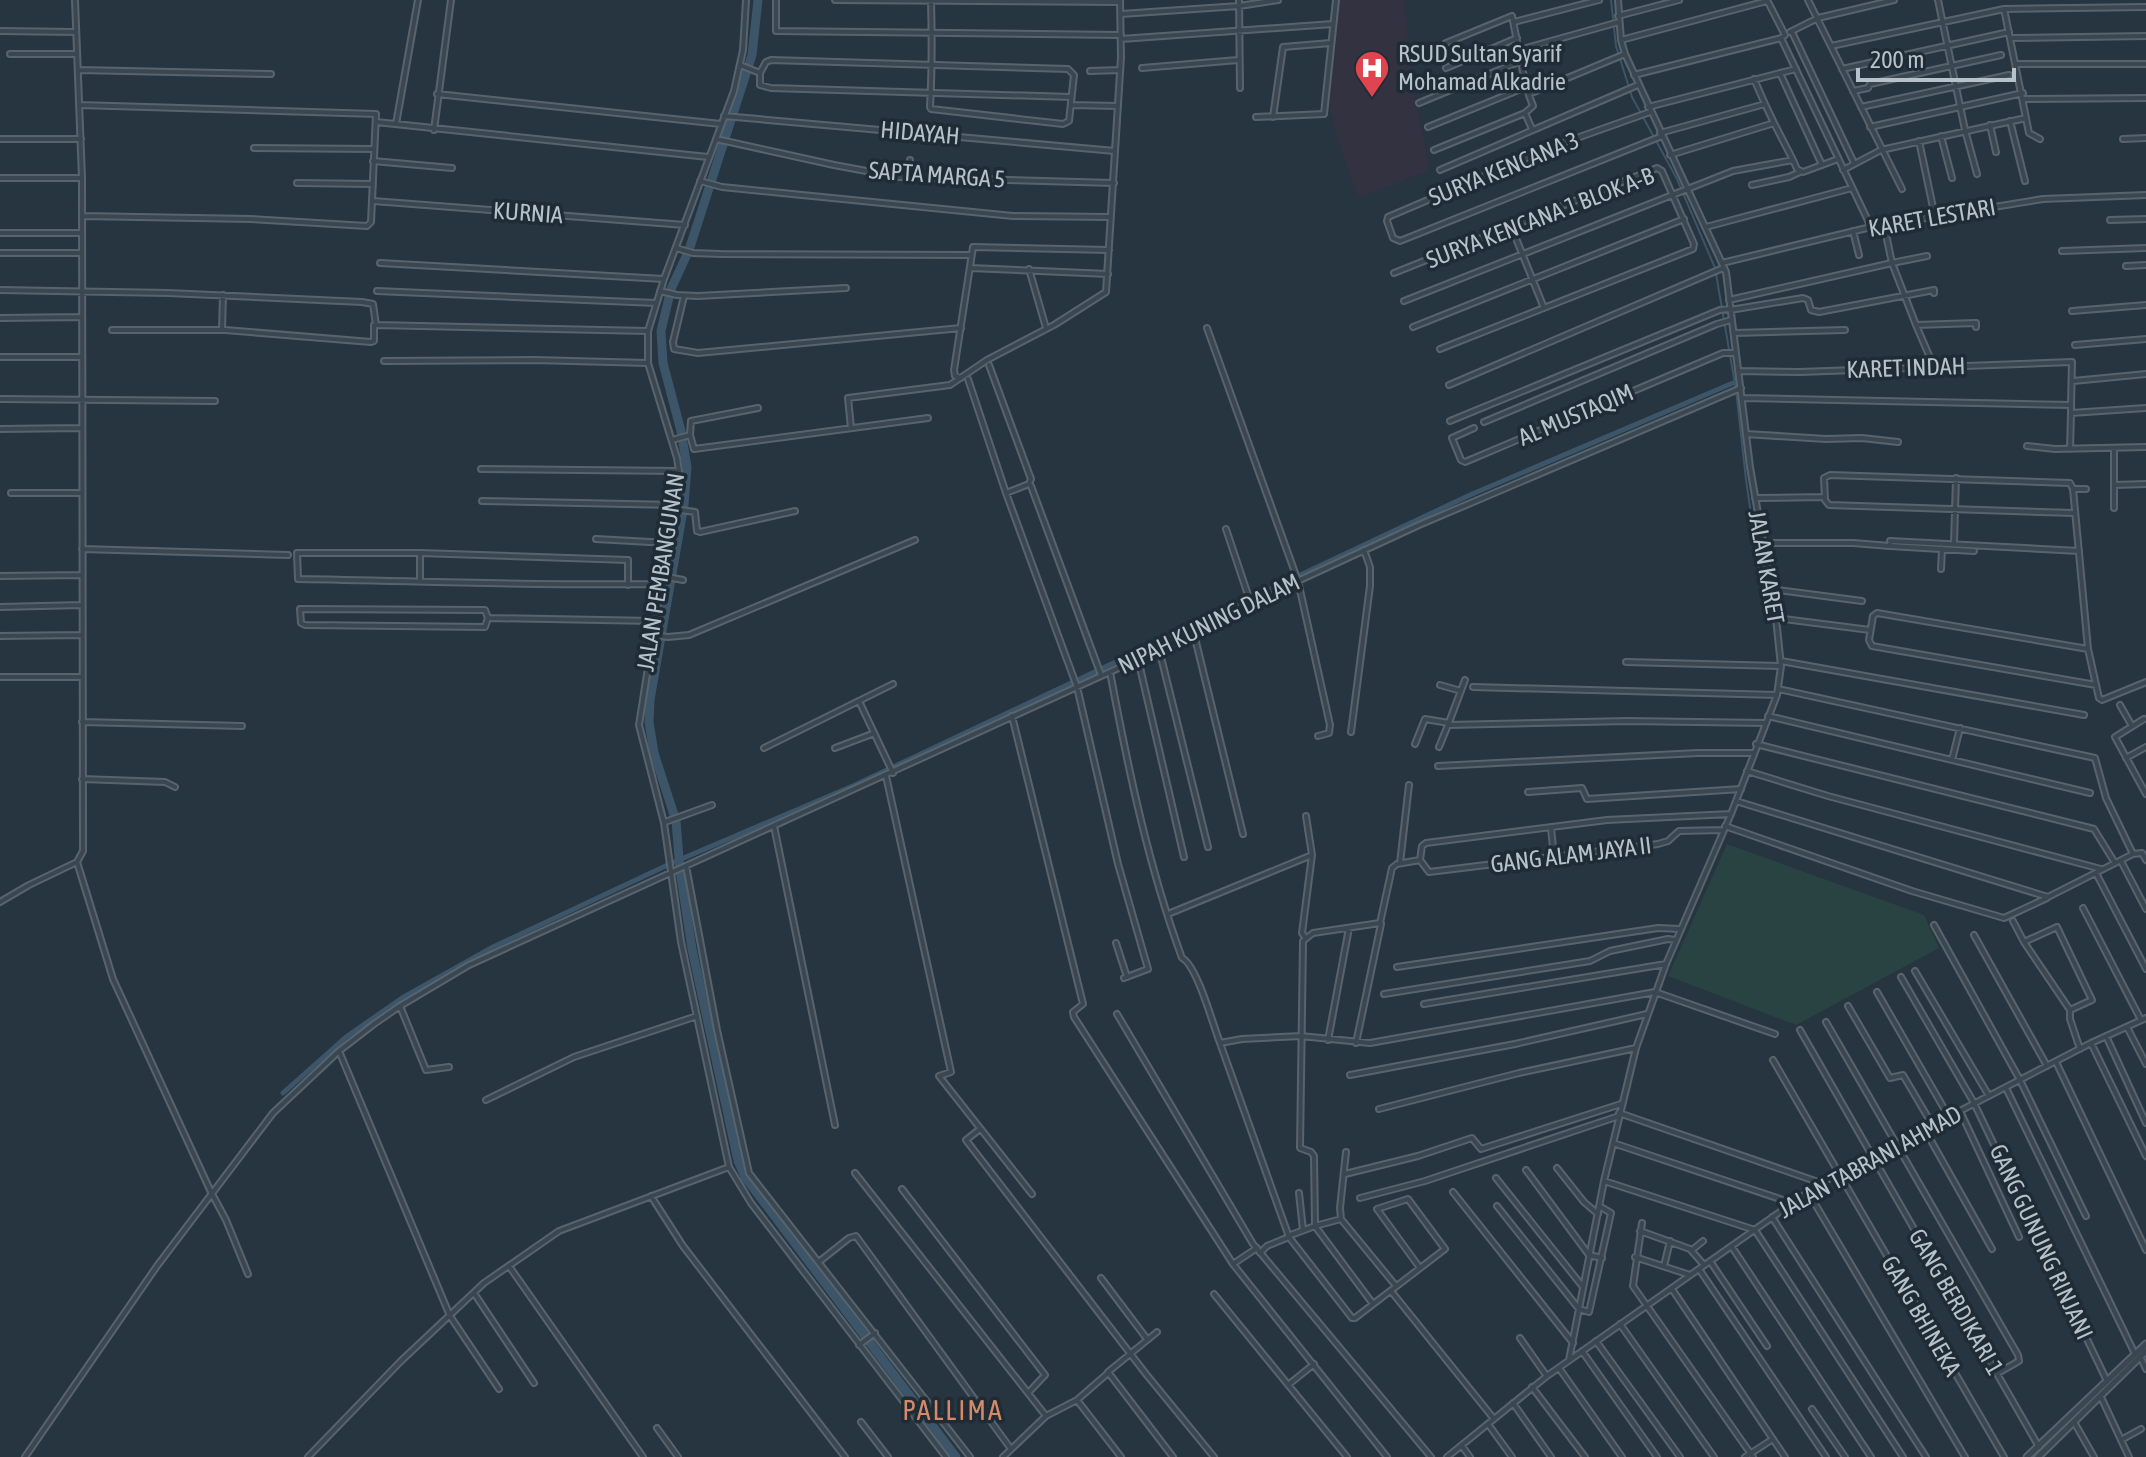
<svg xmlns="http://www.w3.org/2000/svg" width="2146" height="1457" font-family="'Asap Condensed',sans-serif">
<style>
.medical{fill:#323241}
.green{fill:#294342}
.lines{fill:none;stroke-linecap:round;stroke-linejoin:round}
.stream{stroke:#3c5568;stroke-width:2}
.canal{stroke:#3c5568;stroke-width:5}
.river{stroke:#3c5568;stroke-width:9}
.minor-casing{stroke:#58646d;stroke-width:8}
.tertiary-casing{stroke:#58646d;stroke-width:9}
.minor{stroke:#3a4650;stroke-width:4}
.tertiary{stroke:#3a4650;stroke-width:5}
.labels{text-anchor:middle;stroke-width:7;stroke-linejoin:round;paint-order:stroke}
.poi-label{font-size:24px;fill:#b7c1ca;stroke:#1f2b35;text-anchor:start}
.street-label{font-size:24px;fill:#b7c1ca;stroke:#1f2b35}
.quarter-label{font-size:28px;letter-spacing:2px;fill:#d48a69;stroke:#1f2b35}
</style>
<rect width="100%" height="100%" fill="#263540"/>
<path class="medical" d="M 1340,0 L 1404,0 L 1414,94 L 1430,170 L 1364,196 L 1357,195 L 1338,142 L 1329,104 Z"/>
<path class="green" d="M 1727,844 L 1924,915 L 1939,948 L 1796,1025 L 1668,976 Z"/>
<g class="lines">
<path class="stream" d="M 1611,0 L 1616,46 L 1632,97 L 1677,179 L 1715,268 L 1736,390 L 1746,480 L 1759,567
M 2103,702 L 2146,686"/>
<path class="canal" d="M 283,1093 L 346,1037 L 402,998 L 493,947 L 672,863 L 855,785 L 1470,495 L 1733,383"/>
<path class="river" d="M 758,0 L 752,55 L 689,250 L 671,289 L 661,331 L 663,363 L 681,431 L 687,467 L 684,505 L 650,700 L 649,722 L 654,753 L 676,821 L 680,870 L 692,949 L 738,1161 L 745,1177 L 956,1457"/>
<g class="minor-casing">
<path id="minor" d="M 746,0 L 743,50 L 734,91 L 664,279 L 648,331 L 648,363 L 677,458 L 679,471 L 639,725 L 664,823 L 681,942 L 729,1167 L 751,1203 L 946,1457
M 776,0 L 776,31 L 1121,35
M 835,0 L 1120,2
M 1239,0 L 1240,88
M 1767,0 L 1785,35 L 1781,38 L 1871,227
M 1808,0 L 1902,189
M 1938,0 L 1965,130 L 1977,174
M 931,1 C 932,36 932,72 930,107 L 931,109 L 1063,124 L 1069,121 L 1074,75 L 1068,69 L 771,60 L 766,62 L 760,73 L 760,85 L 771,88 L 1071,97
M 2004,9 L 2029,133 L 2040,139
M 1121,14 L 1239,6 L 1278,0
M 1618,16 L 1679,0
M 1514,22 L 1599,0
M 0,31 L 76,32
M 1790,32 L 1818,18 L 1894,0
M 1792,32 L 1854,163
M 2010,38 L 2146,36
M 1121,39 L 1333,24
M 1621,40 L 1767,1
M 1446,43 L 1512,16 L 1526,87
M 1831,46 L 2004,9 L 2146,7
M 1519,50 L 1619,22
M 10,54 L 77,54
M 2016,64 L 2146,64
M 740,65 L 760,73
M 1142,68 L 1238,60
M 1446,68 L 1517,38
M 1842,69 L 2009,32
M 78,70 L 271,74
M 1090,71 L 1120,70
M 1780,73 L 1822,165
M 1634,75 L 1781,38
M 1853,91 L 1868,88 L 1870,84 L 2001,55
M 437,94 L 721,124
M 1529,94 L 1625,54
M 2024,99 L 2146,98
M 1419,103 L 1521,61
M 79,105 L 376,114 L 371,222 L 367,226 L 250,219 L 83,216
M 1071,105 L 1118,106
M 1648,107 L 1796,69
M 1861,107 L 2009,75
M 1650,112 L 1557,145 L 1388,217 L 1387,221 L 1393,238 L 1400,241 L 1662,136
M 1525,113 L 1532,129
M 724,116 L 1115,151
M 1256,117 L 1324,114 L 1336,0
M 1273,117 L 1283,47 L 1331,43
M 2010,121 L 2025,181
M 376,122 L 708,157
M 1774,123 L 1793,160
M 396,124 L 418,0
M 1990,125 L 1996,152
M 1428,127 L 1526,87 L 1533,106 L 1525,113 L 1434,150
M 1870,127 L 2023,93
M 434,130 L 451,0
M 1660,133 L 1765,104 L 1754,79
M 1941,136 L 1952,178
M 0,139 L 81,139
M 716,139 L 834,165 L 899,177 L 1114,183
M 2123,139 L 2146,138
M 1919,141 L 1935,217
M 254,148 L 373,149
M 1670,155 L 1774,123 L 1765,104
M 373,161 L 452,168
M 1440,170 L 1638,85
M 1843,170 L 1881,150 L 2026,118
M 909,177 L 910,160
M 0,178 L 82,178
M 700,181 L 722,187 L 782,193 L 1013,216 L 1111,217
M 297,183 L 373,184
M 1752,185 L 1789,177 L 1800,172
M 373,201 L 685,225
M 2110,220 L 2146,219
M 1884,225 L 1892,263 L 1927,256
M 1511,226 L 1544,308
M 1706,227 L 1852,188
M 1853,231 L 1859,255
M 0,233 L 82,233
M 676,248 L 693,253 L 721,254 L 970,255
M 2062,251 L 2146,248
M 0,253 L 81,253
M 380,263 L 664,279
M 1722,263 L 1871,227 L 2043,199 L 2146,195
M 2126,266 L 2146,265
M 970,268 L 1108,274
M 1029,269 L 1046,328
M 1394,273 L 1657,168 L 1662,171 L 1694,244 L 1693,249 L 1440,349
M 0,290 L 168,293 L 362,302 L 373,304 L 376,325 L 648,331
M 377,291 L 656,303
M 660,291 L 677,295 L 698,296 L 846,288
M 684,296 L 673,342 L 674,349 L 698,353 L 961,328
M 1729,300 L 1892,263 L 1916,325 L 1976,323 L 1976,327
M 1404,301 L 1733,171 L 1793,160 L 1797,169 L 1803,172 L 1838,159
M 1730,310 L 1803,298 L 1808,300 L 1811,310 L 1819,312 L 1934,290 L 1934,293
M 2072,311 L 2146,305
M 0,318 L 82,317
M 1916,325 L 1934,367
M 1413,327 L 1684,219
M 1207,328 L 1298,581 L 1330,725 L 1329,733 L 1318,736
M 112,330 L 225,330 L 371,342 L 374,341 L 374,325
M 222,330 L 223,295
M 1734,333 L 1845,330
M 2075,345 L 2146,339
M 0,357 L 82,357
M 384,361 L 534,360 L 648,363
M 989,365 L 1031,479 L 1029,484 L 1006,493
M 1739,371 L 1800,372 L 2072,362 L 2071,405
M 961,378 L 955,376 L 954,370 L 973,247 L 1109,250
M 968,379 L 1006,493 L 1077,687 L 1118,864 L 1148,969 L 1124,978
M 2073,381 L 2146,374
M 1449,385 L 1723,268
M 1742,398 L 2071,405 L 2071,413 L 2146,408
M 0,399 L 215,401
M 758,408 L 691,421 L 690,435 L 694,449 L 928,418
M 1450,421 L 1720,310 L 1729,309
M 1484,422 L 1717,324 L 1731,320
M 851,428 L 848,398 L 950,385 L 987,360 L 1054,325 L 1106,292 L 1121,57 L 1120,0
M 1474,428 L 1452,438 L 1461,460 L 1465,462 L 1723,353 L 1736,353
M 0,429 L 81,428
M 1746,434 L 1826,439 L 1862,438 L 1898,442
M 672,440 L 690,435
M 2027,446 L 2055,449 L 2146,447
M 2070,449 L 2071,413
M 2114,450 L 2114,508
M 481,469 L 679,471
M 2114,485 L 2146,484
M 1031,486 L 1101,675
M 2073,489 L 2086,489
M 11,493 L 80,493
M 1755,498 L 1824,497
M 482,501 L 674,505
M 674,509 L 695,512 L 697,531 L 700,532 L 795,511
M 2074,513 L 1829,505 L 1825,500 L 1824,478 L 1830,475 L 2070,483 L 2073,489 L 2088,649 L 2099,698 L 2102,700 L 2146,682
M 1226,529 L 1252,607
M 596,539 L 668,543
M 1890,541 L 2079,551
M 1762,543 L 1853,543 L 1890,546
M 1954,543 L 1956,478
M 1890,544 L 1890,546 L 1974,551
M 82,549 L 288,555
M 420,553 L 420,581
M 1941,569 L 1942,549
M 0,576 L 82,575
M 662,576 L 683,580
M 628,585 L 628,560 L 420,553 L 297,553 L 298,579 C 419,581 539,586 660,584
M 1771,589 L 1862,601
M 0,607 L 82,605
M 488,618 L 485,627 L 305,625 L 301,623 L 300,609 L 485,610 L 488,618 L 654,621
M 1776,618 L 1870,630
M 1194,634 L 1243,834
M 652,635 L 668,637 L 689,635 L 915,540
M 0,636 L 82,635
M 1159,649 L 1208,847
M 2088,649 L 1877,613 L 1873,616 L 1869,640 L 1872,646 L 2096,685
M 1138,659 L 1184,857
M 1781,661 L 2084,715
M 1626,662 L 1781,666
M 1110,672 C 1128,768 1148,865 1182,958 C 1197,965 1213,1025 1220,1043
M 0,677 L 82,677
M 1465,680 L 1448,725 L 1628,721 L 1765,723
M 1440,685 L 1461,691
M 1473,687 L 1777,695
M 1778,689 L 2095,758 L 2106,798 L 2133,854
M 859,701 L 893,773
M 2120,705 L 2132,726
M 1012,716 L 1083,1004 L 1073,1012 L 1074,1017 L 1233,1264 L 1387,1457
M 1768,716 L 2090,793
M 2144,719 L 2115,737 L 2146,794
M 82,722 L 242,726
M 1351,732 L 1370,586 L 1370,567 L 1364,550
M 1415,744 L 1425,719 L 1449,723
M 1756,744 L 2094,829 L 2115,863
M 1439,747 L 1448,725
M 764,748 L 893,684
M 835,748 L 872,734
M 2126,758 L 2146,747
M 1952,760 L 1960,728
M 1438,766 L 1698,753 L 1753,753
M 1747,771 L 1828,796 L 2101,869
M 886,776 L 951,1072 L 939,1076 L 1032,1194
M 82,779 L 165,782 L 175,787
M 1528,792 L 1582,788 L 1587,799 L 1741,789
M 1736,801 L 2048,897 L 2133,854 L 2142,853 L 2146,860
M 665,822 L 712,805
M 774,826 L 835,1125
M 1725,826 L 1912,891 L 2004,918 L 2047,898
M 1551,828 L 1554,857
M 1420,860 L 1422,846 L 1426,843 L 1607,820 L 1731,814
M 1420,860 L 1429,872 L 1658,844 L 1668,841 L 1679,831 L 1723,830
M 2121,861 L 2146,909
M 77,862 L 113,979 L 211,1192 L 226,1220 L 248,1274
M 1400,863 L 1409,785
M 686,866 L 717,1030 L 749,1173 L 970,1457
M 2096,873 L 2146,969
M 0,902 L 29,885 L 77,862 L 83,851 L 82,178 L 75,0
M 2083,908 L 2141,1020
M 1168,914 L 1312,855
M 2013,921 L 2024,942 L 2070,1010 L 2070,1019 L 2080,1049
M 1934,925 L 2020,1080 L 2086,1216
M 1974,935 L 2047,1066
M 1305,937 L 1302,933 L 1312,855 L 1306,816
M 2024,942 L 2057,927 L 2092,1000 L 2070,1010
M 1116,943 L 1127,977
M 1397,967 L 1658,928 L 1680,929
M 1915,971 L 1989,1096
M 1901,977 L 1974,1103 L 2107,1381
M 1877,992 L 1949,1117
M 1384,994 L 1590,961 L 1610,951 L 1668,939 L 1676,940
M 1424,1004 L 1666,964
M 400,1006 L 426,1070 L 449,1067
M 1848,1006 L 1890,1078 L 1903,1075 L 1933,1126
M 1117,1014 L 1253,1244 L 1431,1457
M 1826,1022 L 2018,1355 L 2019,1361 L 1998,1373
M 2127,1027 L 2146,1064
M 1800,1030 L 2039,1447
M 2106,1036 L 2146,1123
M 1328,1040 L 1349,928
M 1356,1043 L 1381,924
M 2091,1043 L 2146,1156
M 339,1051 L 450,1316 L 499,1389
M 1773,1060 L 2004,1457
M 2056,1062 L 2146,1250
M 1350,1075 L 1515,1044 L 1647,1014
M 2006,1088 L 2135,1354
M 486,1100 L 574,1057 L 697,1016
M 1379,1109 L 1519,1073 L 1636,1048
M 1960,1111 L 2019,1237
M 1619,1113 L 1821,1183
M 980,1129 L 966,1140 L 1146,1374 L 1214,1457
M 1925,1130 L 1992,1249
M 1613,1143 L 1792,1203
M 1346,1152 L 1340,1208 L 1341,1219 L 1396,1286
M 1557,1168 L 1584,1202 L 1598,1214
M 1526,1170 L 1589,1255 L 1602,1258
M 855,1173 L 1046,1416
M 1345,1174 L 1418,1156 L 1472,1138 L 1481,1149 L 1621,1104
M 1496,1178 L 1583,1287
M 1604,1181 L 1755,1230 L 1903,1457
M 902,1189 L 1045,1375 L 1028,1393
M 1453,1192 L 1573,1343
M 1808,1192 L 1965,1457
M 1299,1193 L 1303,1230
M 651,1196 L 683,1246 L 845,1457
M 1360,1198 L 1425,1181 L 1619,1116
M 1497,1206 L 1579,1309 L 1589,1312 L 1611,1213 L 1599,1206
M 1772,1217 L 1926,1457
M 1341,1219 L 1315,1226 L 1373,1304
M 1642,1223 L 1633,1286 L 1753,1457
M 1640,1231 L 1690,1249 L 1704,1265
M 1288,1236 L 1315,1226 L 1314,1156 L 1311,1152 L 1300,1148 L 1303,941 L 1313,933 L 1380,923 L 1392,868 L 1397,864 L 1420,860
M 1732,1247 L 1871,1457
M 1692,1250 L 1703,1241
M 1260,1253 L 1267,1246 L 1289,1237
M 1635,1257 L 1690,1275
M 820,1261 L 849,1238 L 856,1236 L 1011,1449
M 1710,1261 L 1767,1346
M 1233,1264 L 1257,1248
M 509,1266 L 643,1457
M 1664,1266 L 1670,1241
M 1420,1268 L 1377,1209 L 1408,1199 L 1445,1249 L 1355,1318 L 1352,1318 L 1289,1237 L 1220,1043 L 1242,1039 L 1301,1036 L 1370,1043 L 1655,992 L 1775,1034
M 1699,1269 L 1826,1457
M 1101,1278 L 1147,1339
M 1672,1289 L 1785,1457
M 1391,1291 L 1494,1419
M 474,1293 L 534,1383
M 1214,1294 L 1347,1457
M 1620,1324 L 1714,1457
M 1157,1332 L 1108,1372 L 1173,1457
M 1520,1338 L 1546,1375
M 1596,1341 L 1680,1457
M 859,1345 L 875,1333
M 1582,1351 L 1657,1457
M 2140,1356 L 2146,1369
M 1569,1360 L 1604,1181 L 1636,1048 L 1666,964 L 1731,814 L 1777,695 L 1781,666 L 1776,618 L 1750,467 L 1726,272 L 1625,54 L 1621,40 L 1618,0
M 1559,1368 L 1622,1457
M 1288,1385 L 1314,1364
M 1532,1387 L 1585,1457
M 2101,1397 L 2129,1457
M 1077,1400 L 1121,1457
M 1513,1403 L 1551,1457
M 1812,1409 L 1845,1457
M 861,1422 L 888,1457
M 2074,1422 L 2094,1457
M 1488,1424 L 1512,1457
M 657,1428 L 678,1457
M 2121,1440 L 2141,1429
M 1462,1446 L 1470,1457
M 25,1457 L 157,1266 L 273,1113 L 339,1051 L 374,1024 L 400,1006 L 469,965 L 1252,607 L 1289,585 L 1419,525 L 1741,388
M 308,1457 L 401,1361 L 484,1283 L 559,1231 L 729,1167
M 1003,1457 L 1046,1416 L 1077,1400 L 1108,1373
M 1447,1457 L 1547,1376 L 1821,1183 L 2091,1043 L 2146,1018
M 1745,1457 L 1773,1439"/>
</g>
<g class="tertiary-casing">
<path id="tertiary" d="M 2027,1457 L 2146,1344
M 2038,1457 L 2146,1351"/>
</g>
<use href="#minor" class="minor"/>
<use href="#tertiary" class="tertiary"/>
</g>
<defs>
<g id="hospital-pin" transform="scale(1.8)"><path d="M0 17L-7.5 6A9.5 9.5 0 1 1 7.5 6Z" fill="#e0444e" stroke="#1f2b35"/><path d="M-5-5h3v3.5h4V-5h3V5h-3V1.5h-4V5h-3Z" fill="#fff"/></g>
</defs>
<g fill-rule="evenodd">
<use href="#hospital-pin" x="1372" y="68"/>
</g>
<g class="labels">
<g class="poi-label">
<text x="1398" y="62">RSUD Sultan Syarif<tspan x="1398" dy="28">Mohamad Alkadrie</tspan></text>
</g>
<g class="street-label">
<text transform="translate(920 133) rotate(5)" y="8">HIDAYAH</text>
<text transform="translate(1504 169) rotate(-22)" y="8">SURYA KENCANA 3</text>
<text transform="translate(937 175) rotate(4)" y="8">SAPTA MARGA 5</text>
<text transform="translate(528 213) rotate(4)" y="8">KURNIA</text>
<text transform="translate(1540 218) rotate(-21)" y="8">SURYA KENCANA 1 BLOK A-B</text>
<text transform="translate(1932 218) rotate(-10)" y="8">KARET LESTARI</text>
<text transform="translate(1906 368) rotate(-2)" y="8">KARET INDAH</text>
<text transform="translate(1576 415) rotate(-23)" y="8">AL MUSTAQIM</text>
<text transform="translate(1766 567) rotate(80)" y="8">JALAN KARET</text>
<text transform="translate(661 572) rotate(-81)" y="8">JALAN PEMBANGUNAN</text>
<text transform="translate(1209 624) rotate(-26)" y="8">NIPAH KUNING DALAM</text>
<text transform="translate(1571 855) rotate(-7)" y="8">GANG ALAM JAYA II</text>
<text transform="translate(1870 1162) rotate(-29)" y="8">JALAN TABRANI AHMAD</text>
<text transform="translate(2041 1242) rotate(65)" y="8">GANG GUNUNG RINJANI</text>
<text transform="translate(1956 1302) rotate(60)" y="8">GANG BERDIKARI 1</text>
<text transform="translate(1921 1316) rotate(60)" y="8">GANG BHINEKA</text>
</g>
<g class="quarter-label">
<text x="953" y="1420">PALLIMA</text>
</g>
</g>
<path d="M1858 68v12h156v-12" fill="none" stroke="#b7c1ca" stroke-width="4"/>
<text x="1870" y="68" font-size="24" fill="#b7c1ca" stroke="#1f2b35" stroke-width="6" paint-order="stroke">200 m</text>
</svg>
